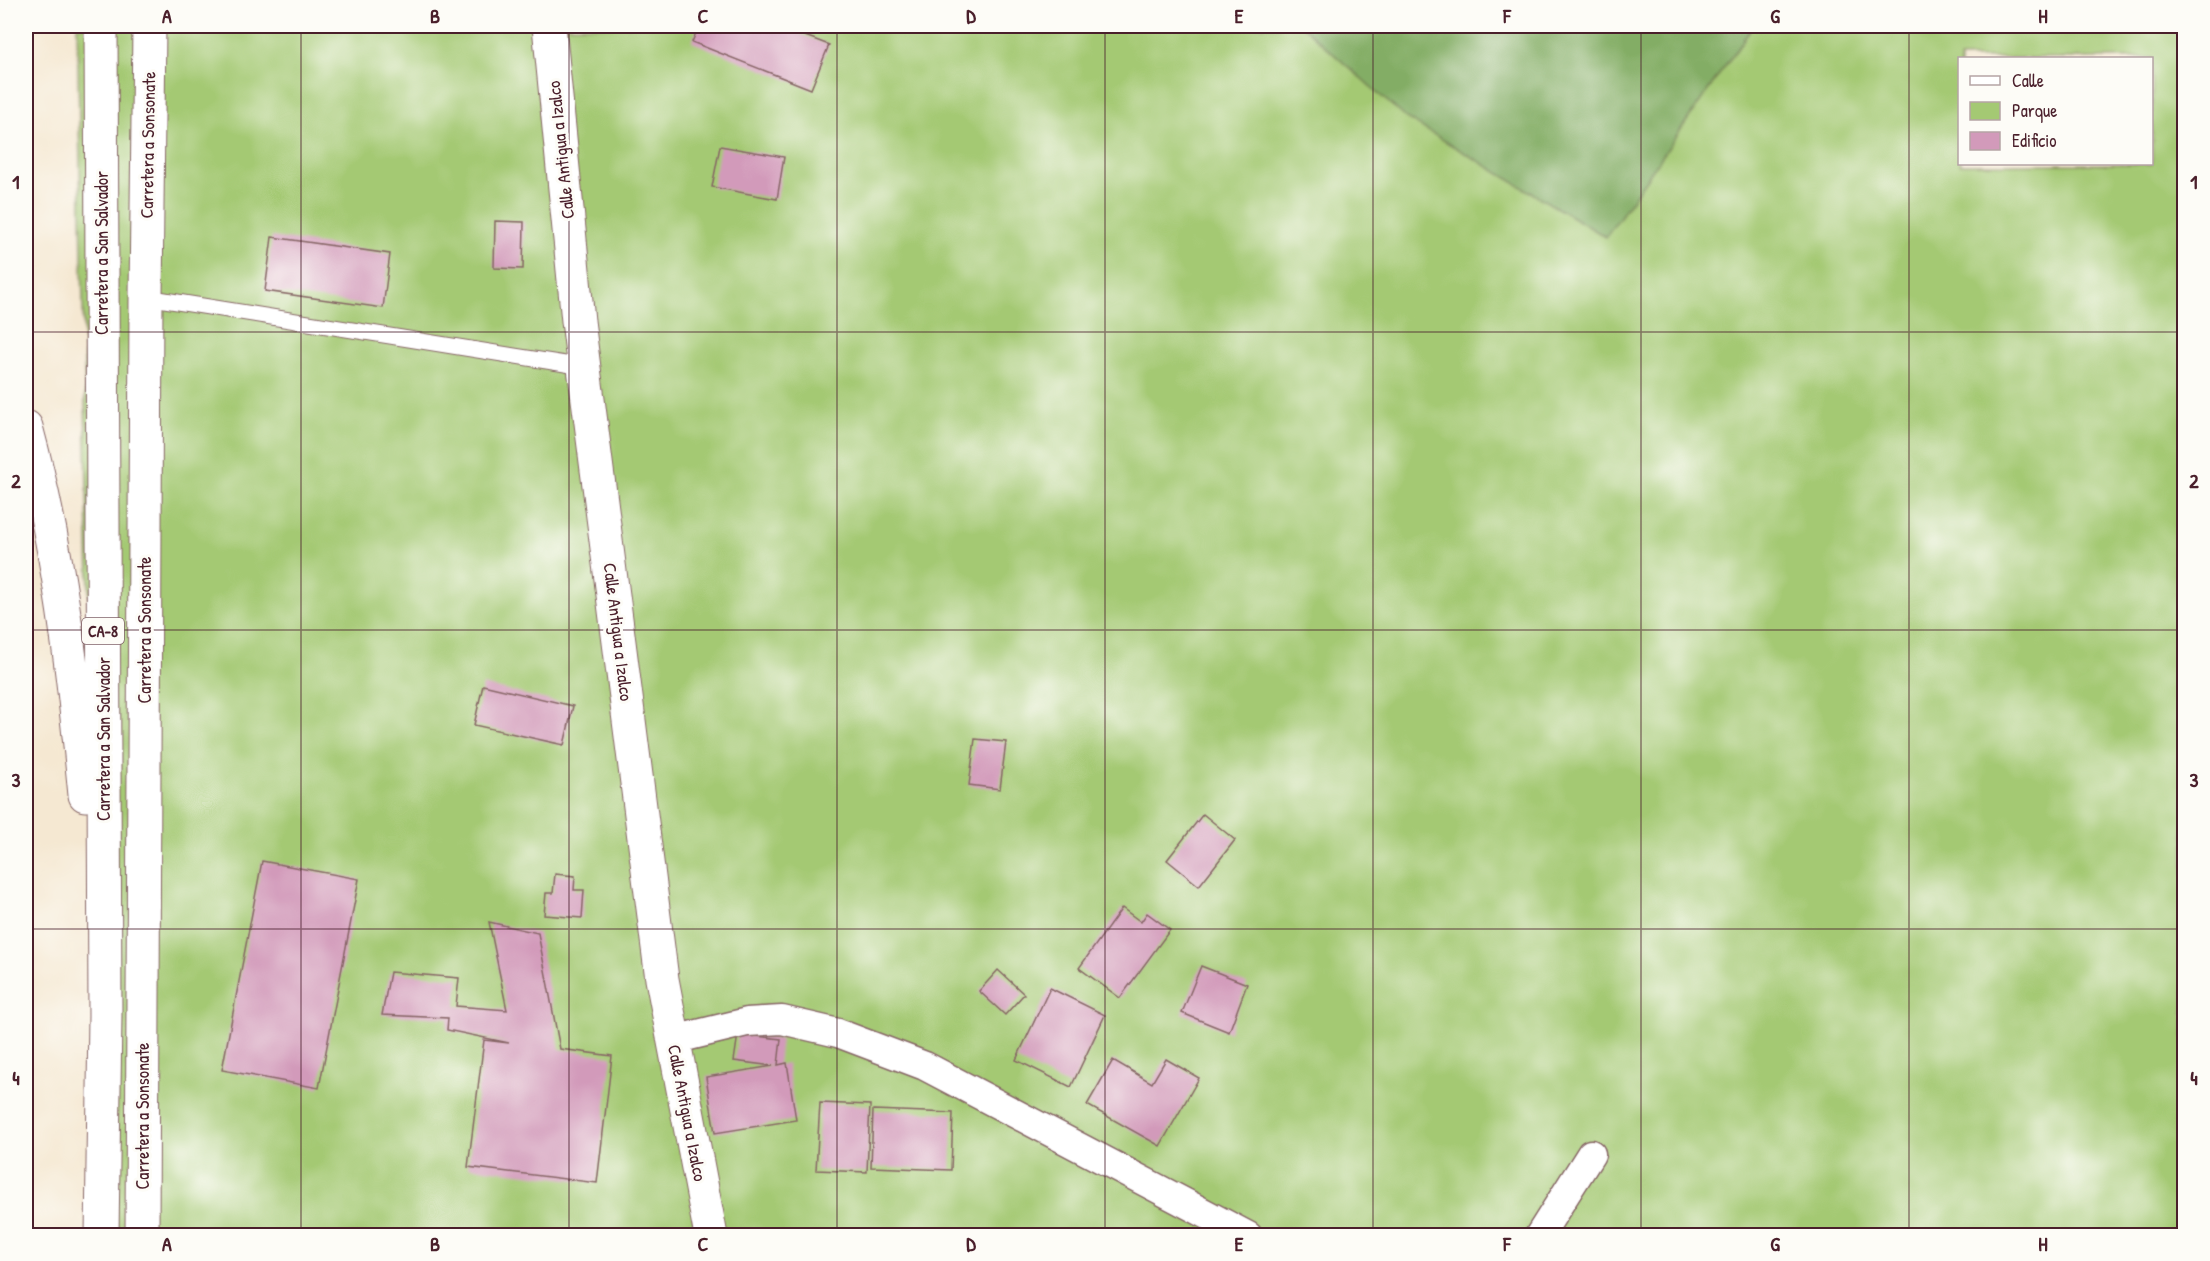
<svg xmlns="http://www.w3.org/2000/svg" width="2210" height="1261" font-family="'Patrick Hand',sans-serif">
<style>
.green{fill:#a4c973;stroke:#77744f;stroke-width:1.5;fill-rule:evenodd}
.forest{fill:#83ad65;stroke:#666648;stroke-width:1.5}
.building{fill:#d29aba}
.lines{fill:none;stroke-linecap:round;stroke-linejoin:round}
.service-casing{stroke:#866565;stroke-width:17}
.minor-casing{stroke:#866565;stroke-width:31}
.tertiary-casing{stroke:#866565;stroke-width:35}
.trunk-casing{stroke:#866565;stroke-width:35}
.service{stroke:#fff;stroke-width:15}
.minor{stroke:#fff;stroke-width:28}
.tertiary{stroke:#fff;stroke-width:33}
.trunk{stroke:#fff;stroke-width:33}
.grid{fill:none;stroke:#4a1f2b;stroke-width:1.5;stroke-opacity:0.55}
.labels{text-anchor:middle;stroke-width:6;stroke-linejoin:round;paint-order:stroke}
.shield{fill:#fdfcf7;stroke:#806168;stroke-width:1.5}
.shield-label{font-size:16px;font-weight:bold;fill:#4a1f2b}
.street-label{font-size:18px;fill:#4a1f2b;stroke:#fdfcf7}
.neatline{fill:none;stroke:#4a1f2b;stroke-width:2}
.grid-label{font-size:20px;text-anchor:middle;font-weight:bold;fill:#4a1f2b}
</style>
<rect width="100%" height="100%" fill="#fdfcf7"/>
<filter id="ink" filterUnits="userSpaceOnUse"><feTurbulence type="fractalNoise" baseFrequency=".0167" numOctaves="2"/><feDisplacementMap in="SourceGraphic" scale="12" xChannelSelector="R" yChannelSelector="G"/><feConvolveMatrix kernelMatrix="1 2 1 2 8 2 1 2 1" color-interpolation-filters="sRGB"/></filter>
<filter id="wash" filterUnits="userSpaceOnUse"><feTurbulence type="fractalNoise" baseFrequency=".008" numOctaves="4" result="noise"/><feDisplacementMap in="SourceGraphic" scale="24" xChannelSelector="R" yChannelSelector="G"/><feGaussianBlur stdDeviation="1.35" result="paint"/><feColorMatrix in="noise" values="0 0 0 0 0 0 0 0 0 0 0 0 0 0 0 0 0 1.4 0 .05"/><feComposite in="paint" operator="in"/></filter>
<g filter="url(#wash)">
<rect width="100%" height="100%" fill="#f5e8d2"/>
<path class="green" d="M 77,26 L 2184,26 L 2184,1235 L 103,1235 ZM 1960,58 L 2152,58 L 2152,164 L 1960,164 Z"/>
<path class="forest" d="M 1302,26 L 1753,26 L 1606,237 L 1406,118 Z"/>
<g id="blocks">
<path class="building" d="M 699,26 L 779,26 L 829,45 L 811,89 L 692,42 Z
M 720,146 L 784,157 L 777,199 L 712,187 Z
M 495,221 L 524,222 L 523,269 L 494,268 Z
M 272,237 L 390,254 L 383,308 L 265,291 Z
M 483,685 L 573,706 L 564,745 L 474,725 Z
M 975,739 L 1006,742 L 1000,789 L 969,785 Z
M 1203,814 L 1235,840 L 1199,886 L 1167,860 Z
M 262,861 L 359,879 L 319,1088 L 222,1070 Z
M 555,874 L 575,876 L 574,890 L 584,890 L 582,918 L 544,915 L 546,893 L 553,893 Z
M 1122,908 L 1141,922 L 1147,913 L 1170,930 L 1120,998 L 1079,968 Z
M 489,922 L 538,933 L 560,1049 L 612,1056 L 597,1183 L 468,1167 L 484,1040 L 509,1043 L 447,1030 L 448,1018 L 382,1015 L 390,972 L 459,978 L 456,1006 L 507,1010 Z
M 1201,966 L 1247,984 L 1229,1032 L 1182,1013 Z
M 998,970 L 1024,994 L 1005,1015 L 979,991 Z
M 1050,988 L 1105,1015 L 1071,1087 L 1016,1060 Z
M 738,1034 L 781,1039 L 778,1065 L 787,1063 L 796,1120 L 715,1133 L 706,1077 L 773,1066 L 734,1061 Z
M 1166,1059 L 1199,1078 L 1160,1146 L 1087,1105 L 1113,1060 L 1152,1083 Z
M 820,1103 L 870,1105 L 867,1172 L 816,1170 Z
M 873,1110 L 953,1113 L 951,1170 L 871,1167 Z"/>
</g>
</g>
<g filter="url(#ink)">
<use href="#blocks" fill-opacity="0" stroke="#866565" stroke-width="1.5"/>
<g class="lines">
<g class="service-casing">
<path id="service" d="M 146,297 L 584,367"/>
</g>
<g class="minor-casing">
<path id="minor" d="M 673,1040 L 747,1022 L 782,1020 L 838,1033 L 925,1066 L 1248,1236
M 1539,1236 L 1591,1154"/>
</g>
<g class="tertiary-casing">
<path id="tertiary" d="M 549,26 L 578,321 L 662,979 L 711,1236"/>
</g>
<g class="trunk-casing">
<path id="trunk" d="M 101,26 L 105,1015 L 102,1236
M 26,427 C 59,548 73,671 85,795
M 142,1236 L 146,297 L 149,26"/>
</g>
<use href="#service" class="service"/>
<use href="#minor" class="minor"/>
<use href="#tertiary" class="tertiary"/>
<use href="#trunk" class="trunk"/>
</g>
</g>
<path class="grid" d="M 301,26 L 301,1236M 569,26 L 569,1236M 837,26 L 837,1236M 1105,26 L 1105,1236M 1373,26 L 1373,1236M 1641,26 L 1641,1236M 1909,26 L 1909,1236M 26,332 L 2184,332M 26,630 L 2184,630M 26,929 L 2184,929"/>
<g class="labels">
<rect class="shield" x="82" y="618" width="42" height="26" rx="4.5"/>
<g class="shield-label">
<text x="103" y="637">CA-8</text>
</g>
<g class="street-label">
<text transform="translate(148 145) rotate(-89)" y="6">Carretera a Sonsonate</text>
<text transform="translate(561 150) rotate(-96)" y="6">Calle Antigua a Izalco</text>
<text transform="translate(102 253) rotate(-90)" y="6">Carretera a San Salvador</text>
<text transform="translate(145 630) rotate(-90)" y="6">Carretera a Sonsonate</text>
<text transform="translate(618 632) rotate(83)" y="6">Calle Antigua a Izalco</text>
<text transform="translate(104 739) rotate(-90)" y="6">Carretera a San Salvador</text>
<text transform="translate(687 1113) rotate(79)" y="6">Calle Antigua a Izalco</text>
<text transform="translate(143 1116) rotate(-90)" y="6">Carretera a Sonsonate</text>
</g>
</g>
<rect width="2210" height="1261" fill="none" stroke="#fdfcf7" stroke-width="66"/>
<rect x="1958" y="57" width="195" height="108" fill="#fdfcf7" stroke="#b5a4a5" stroke-width="1.5"/>
<rect x="1970" y="76" width="30" height="9" fill="#ffffff" stroke="#b5a4a5" stroke-width="1.5"/>
<text x="2012" y="87" font-size="18" fill="#4a1f2b">Calle</text>
<rect x="1970" y="102" width="30" height="18" fill="#a4c973" stroke="#b5a4a5" stroke-width="1.5"/>
<text x="2012" y="117" font-size="18" fill="#4a1f2b">Parque</text>
<rect x="1970" y="132" width="30" height="18" fill="#d29aba" stroke="#b5a4a5" stroke-width="1.5"/>
<text x="2012" y="147" font-size="18" fill="#4a1f2b">Edificio</text>
<rect x="33" y="33" width="2144" height="1195" class="neatline"/>
<g class="grid-label">
<text x="167" y="23">A</text>
<text x="435" y="23">B</text>
<text x="703" y="23">C</text>
<text x="971" y="23">D</text>
<text x="1239" y="23">E</text>
<text x="1507" y="23">F</text>
<text x="1775" y="23">G</text>
<text x="2043" y="23">H</text>
<text x="16" y="189">1</text>
<text x="2194" y="189">1</text>
<text x="16" y="488">2</text>
<text x="2194" y="488">2</text>
<text x="16" y="787">3</text>
<text x="2194" y="787">3</text>
<text x="16" y="1085">4</text>
<text x="2194" y="1085">4</text>
<text x="167" y="1251">A</text>
<text x="435" y="1251">B</text>
<text x="703" y="1251">C</text>
<text x="971" y="1251">D</text>
<text x="1239" y="1251">E</text>
<text x="1507" y="1251">F</text>
<text x="1775" y="1251">G</text>
<text x="2043" y="1251">H</text>
</g>
</svg>
